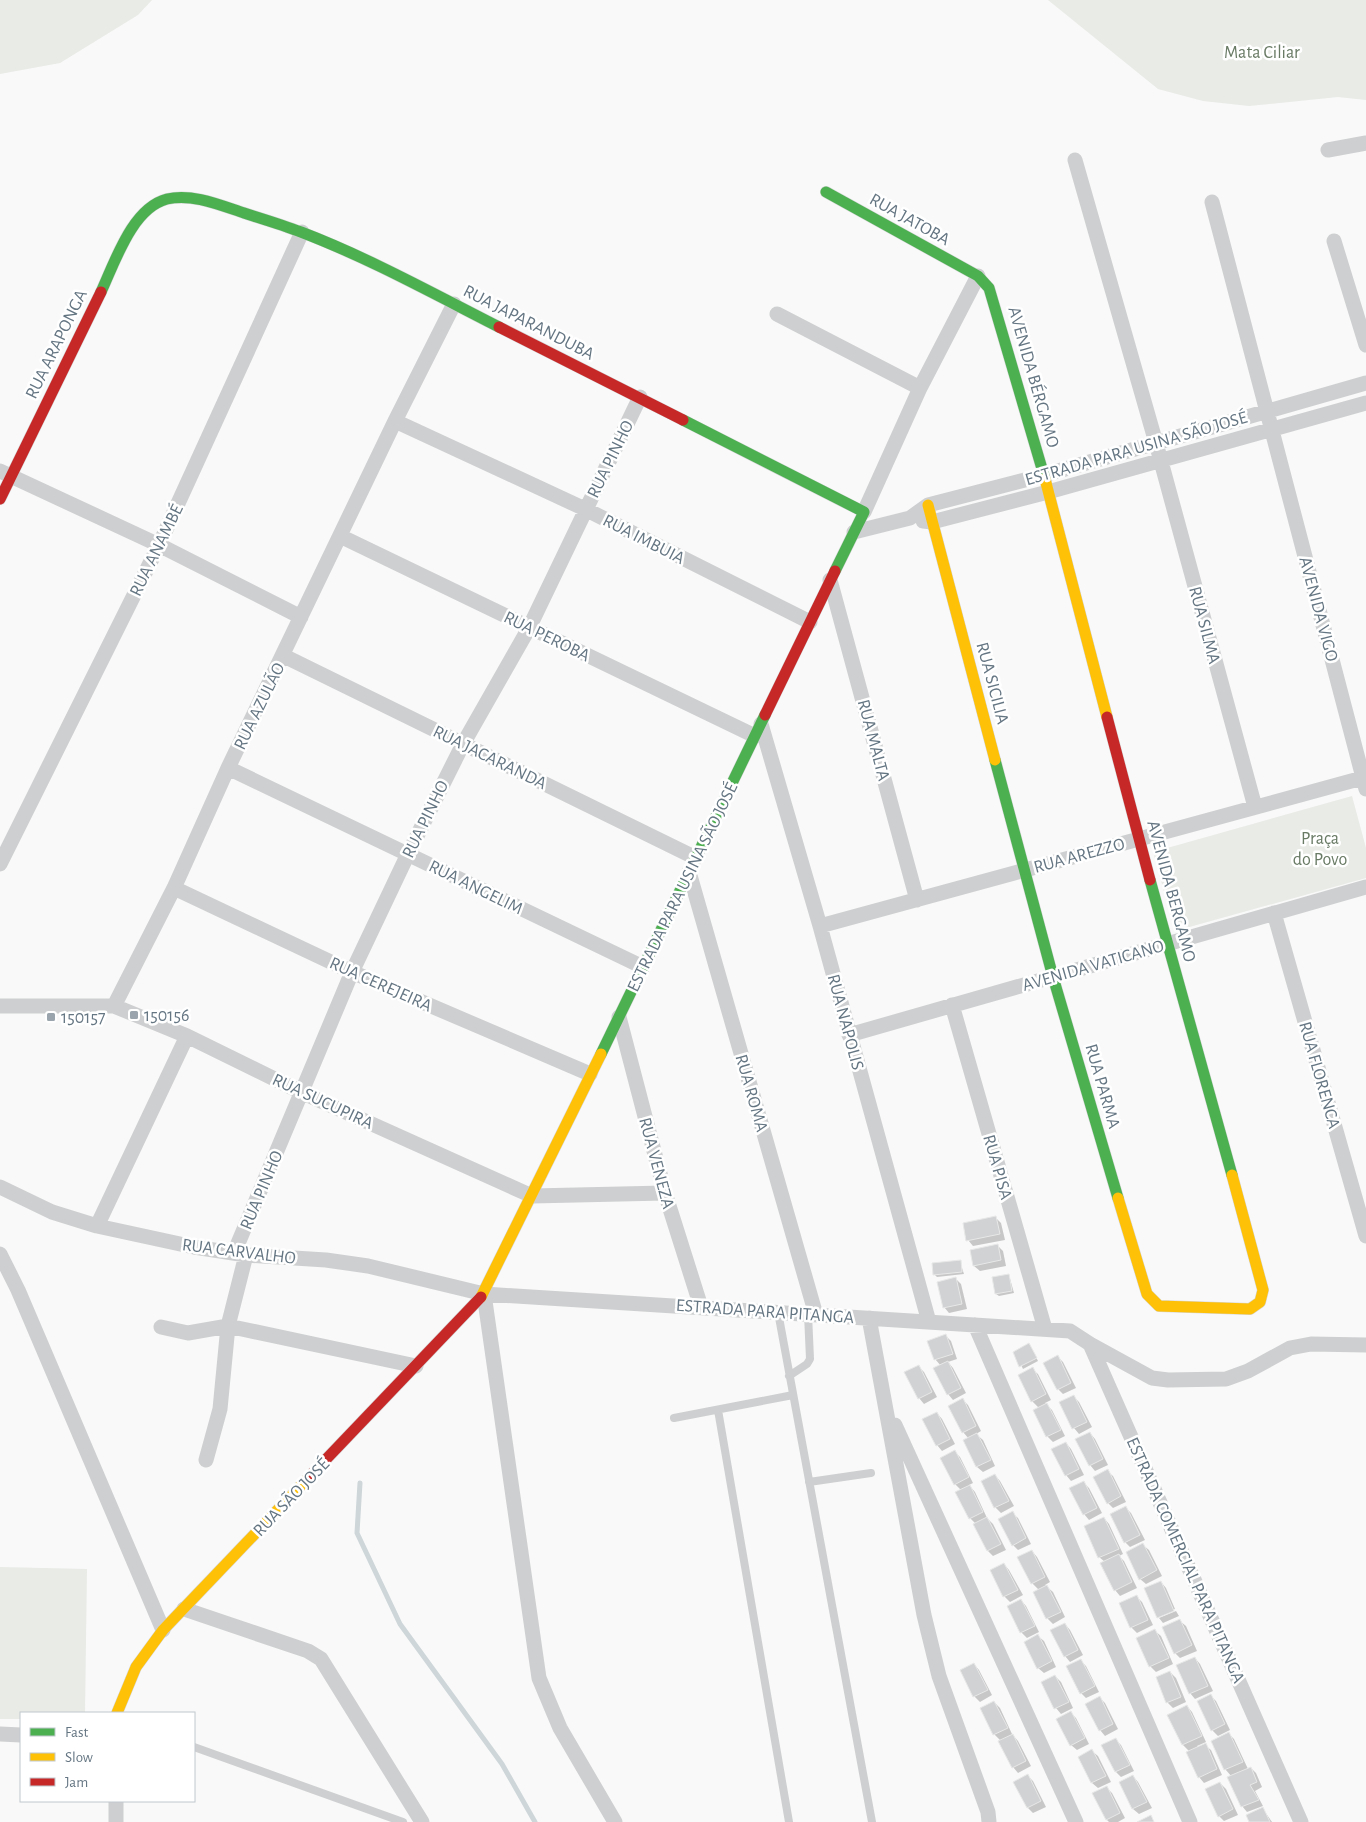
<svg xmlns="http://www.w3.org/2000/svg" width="1366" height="1822" font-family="'Alegreya Sans',sans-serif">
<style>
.green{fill:#e8ebe6}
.shadow{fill:#0003}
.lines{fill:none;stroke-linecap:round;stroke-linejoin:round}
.stream{stroke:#ced6d9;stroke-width:5}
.building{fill:#d0d2d3;stroke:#e8e8e8}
.fast-casing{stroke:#d5d6d7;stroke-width:12}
.slow-casing{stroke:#d5d6d7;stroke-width:12}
.jam-casing{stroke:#d5d6d7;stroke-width:12}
.lane{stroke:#cecfd0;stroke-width:8}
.street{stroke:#cecfd0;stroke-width:15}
.fast{stroke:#4caf50;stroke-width:11}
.slow{stroke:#ffc107;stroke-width:11}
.jam{stroke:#c62828;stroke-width:11}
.poi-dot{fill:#99a4ac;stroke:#fff;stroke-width:2}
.labels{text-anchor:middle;stroke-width:5;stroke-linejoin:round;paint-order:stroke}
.park-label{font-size:18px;fill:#687a64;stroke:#fff}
.street-label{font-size:18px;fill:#657683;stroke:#fff}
.poi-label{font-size:18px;fill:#657683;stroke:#fff;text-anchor:start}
</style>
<rect width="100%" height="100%" fill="#f9f9f9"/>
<path class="green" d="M 0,0 L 152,0 L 138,15 L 60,63 L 0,74 Z
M 1048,0 L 1366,0 L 1366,100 L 1338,97 L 1249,106 L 1203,101 L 1158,89 Z
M 1352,796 L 1366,848 L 1366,878 L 1175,931 L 1153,852 Z
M 0,1567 L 87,1569 L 85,1713 L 21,1713 L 21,1719 L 0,1719 Z"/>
<path class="shadow" d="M 996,1218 L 1001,1223 L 1005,1240 L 973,1246 L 968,1240 Z
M 998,1246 L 1003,1251 L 1006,1266 L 980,1271 L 974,1266 Z
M 960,1262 L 964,1274 L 937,1277 L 934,1274 Z
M 1009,1275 L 1014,1293 L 999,1296 L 996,1294 Z
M 956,1279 L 961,1284 L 967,1309 L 949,1313 L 944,1307 Z
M 946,1336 L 951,1341 L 957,1359 L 948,1362 L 953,1368 L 966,1393 L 953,1400 L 948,1394 L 941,1366 L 935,1359 Z
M 1031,1347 L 1038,1361 L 1023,1369 L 1015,1352 Z
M 1058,1357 L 1063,1362 L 1076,1388 L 1063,1394 L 1058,1389 Z
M 918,1366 L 924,1372 L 937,1397 L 924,1404 L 919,1398 Z
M 1032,1369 L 1038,1374 L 1051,1400 L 1045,1403 L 1052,1410 L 1065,1436 L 1053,1442 L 1047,1436 L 1039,1408 L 1032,1401 Z
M 1073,1396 L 1079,1402 L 1092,1427 L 1079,1434 L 1074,1428 Z
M 963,1400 L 968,1405 L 981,1431 L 976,1434 L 983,1440 L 995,1466 L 983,1472 L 977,1467 L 964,1441 L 969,1439 L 963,1432 Z
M 937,1413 L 942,1419 L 955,1444 L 942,1451 L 937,1445 Z
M 1090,1433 L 1095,1439 L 1108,1465 L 1095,1471 L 1090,1465 Z
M 1066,1443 L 1071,1449 L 1084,1475 L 1071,1481 L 1066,1475 Z
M 955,1452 L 960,1457 L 973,1483 L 969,1485 L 975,1492 L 987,1518 L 993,1524 L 1006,1550 L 993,1556 L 988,1551 L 976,1524 L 970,1518 L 961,1490 L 955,1484 Z
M 1107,1471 L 1113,1476 L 1126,1502 L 1113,1508 L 1108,1503 Z
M 995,1475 L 1000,1481 L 1014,1506 L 1001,1513 L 995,1507 L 982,1482 Z
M 1083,1482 L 1089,1488 L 1102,1513 L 1089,1520 L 1084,1514 Z
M 1126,1508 L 1131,1513 L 1145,1540 L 1130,1547 L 1125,1542 Z
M 1012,1513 L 1018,1518 L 1031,1544 L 1018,1550 L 1013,1545 Z
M 1104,1518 L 1109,1524 L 1123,1554 L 1119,1556 L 1124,1561 L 1137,1588 L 1120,1596 L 1115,1590 L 1105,1562 L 1099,1557 Z
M 1143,1545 L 1149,1550 L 1162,1576 L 1146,1584 L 1140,1579 Z
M 1032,1551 L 1037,1557 L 1050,1582 L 1045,1585 L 1053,1592 L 1065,1617 L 1053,1624 L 1047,1618 L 1039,1590 L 1032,1583 Z
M 1004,1564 L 1009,1570 L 1023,1595 L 1010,1602 L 1004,1596 Z
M 1161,1582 L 1166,1588 L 1175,1609 L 1159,1616 L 1159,1618 L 1158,1617 Z
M 1137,1597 L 1142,1602 L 1153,1625 L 1137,1633 L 1131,1627 Z
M 1021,1600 L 1026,1606 L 1039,1632 L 1027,1638 L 1021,1632 Z
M 1176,1611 L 1179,1616 L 1163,1623 L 1159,1618 Z
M 1180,1621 L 1186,1626 L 1197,1651 L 1180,1658 L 1175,1653 Z
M 1065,1624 L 1070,1630 L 1083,1655 L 1070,1662 L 1065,1656 Z
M 1155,1631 L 1161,1636 L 1173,1664 L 1156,1672 L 1150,1666 L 1138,1639 Z
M 1038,1636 L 1044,1641 L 1056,1667 L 1044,1673 L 1038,1668 Z
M 1195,1658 L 1200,1664 L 1213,1691 L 1195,1699 L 1190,1693 Z
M 1081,1661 L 1086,1666 L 1099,1692 L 1086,1698 L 1081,1693 Z
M 974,1664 L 979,1670 L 992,1695 L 980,1702 L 974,1696 Z
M 1170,1672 L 1176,1678 L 1186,1702 L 1173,1708 L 1167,1702 Z
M 1055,1676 L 1061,1682 L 1073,1708 L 1061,1714 L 1056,1708 L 1042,1683 Z
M 1211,1696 L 1216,1701 L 1230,1730 L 1218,1736 L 1212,1730 Z
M 1100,1698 L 1105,1703 L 1118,1729 L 1105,1736 L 1100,1730 Z
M 994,1702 L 1000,1708 L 1012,1734 L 1018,1741 L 1031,1766 L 1018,1773 L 1013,1767 L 1001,1741 L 994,1734 L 981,1709 Z
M 1187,1706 L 1192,1712 L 1206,1742 L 1197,1746 L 1198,1748 L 1205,1745 L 1211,1750 L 1222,1775 L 1204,1783 L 1199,1777 L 1190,1752 L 1183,1745 L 1169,1715 Z
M 1071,1713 L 1076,1718 L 1089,1744 L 1077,1750 L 1071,1745 Z
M 1229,1734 L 1234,1739 L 1248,1769 L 1251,1768 L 1256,1773 L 1262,1787 L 1255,1791 L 1263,1806 L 1247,1812 L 1242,1806 L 1232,1777 L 1225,1769 Z
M 1116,1740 L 1121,1745 L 1134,1771 L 1121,1777 L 1116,1772 L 1103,1746 Z
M 1092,1751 L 1098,1756 L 1111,1782 L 1098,1788 L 1092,1783 L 1080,1757 Z
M 1028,1776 L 1033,1781 L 1046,1807 L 1033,1813 L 1028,1808 L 1015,1782 Z
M 1133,1776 L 1138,1782 L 1152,1808 L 1139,1814 L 1133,1809 L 1120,1783 Z
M 1220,1783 L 1226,1789 L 1238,1815 L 1224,1821 L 1219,1816 Z
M 1106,1787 L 1112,1793 L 1125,1818 L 1118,1822 L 1109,1822 L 1107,1820 Z
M 1263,1809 L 1272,1822 L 1251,1822 Z"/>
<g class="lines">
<path class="stream" d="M 360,1483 L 357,1533 L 400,1624 L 502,1764 L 535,1822"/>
</g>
<path class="building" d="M 996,1216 L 1000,1234 L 966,1241 L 963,1223 Z
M 998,1244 L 1001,1260 L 973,1266 L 970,1250 Z
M 961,1260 L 962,1272 L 933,1275 L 932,1263 Z
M 1009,1274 L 1012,1291 L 995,1294 L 992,1277 Z
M 956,1277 L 962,1304 L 943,1308 L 937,1282 Z
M 946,1334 L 953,1354 L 934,1360 L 927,1341 Z
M 1029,1343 L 1037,1358 L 1019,1367 L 1013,1352 Z
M 1058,1355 L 1071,1383 L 1057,1390 L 1043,1363 Z
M 948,1361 L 961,1388 L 947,1395 L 933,1368 Z
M 919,1365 L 932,1392 L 918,1399 L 904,1372 Z
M 1033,1367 L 1046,1394 L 1031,1402 L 1018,1375 Z
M 1074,1395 L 1087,1422 L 1072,1429 L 1059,1402 Z
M 963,1398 L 976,1426 L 962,1433 L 948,1406 Z
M 1047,1403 L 1061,1430 L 1046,1437 L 1033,1410 Z
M 937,1412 L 950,1439 L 936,1446 L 922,1419 Z
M 1090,1432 L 1103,1459 L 1089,1466 L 1075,1439 Z
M 977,1433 L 991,1460 L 976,1467 L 963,1440 Z
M 1066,1442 L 1079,1469 L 1065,1476 L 1051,1449 Z
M 955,1450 L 969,1477 L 954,1485 L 940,1458 Z
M 1108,1469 L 1121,1496 L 1107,1504 L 1093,1477 Z
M 995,1474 L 1009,1501 L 994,1508 L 981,1481 Z
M 1084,1481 L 1097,1508 L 1083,1515 L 1069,1488 Z
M 970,1485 L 983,1512 L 969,1519 L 955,1492 Z
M 1126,1506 L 1140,1535 L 1124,1543 L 1110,1514 Z
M 1013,1511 L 1026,1538 L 1012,1546 L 998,1519 Z
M 987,1517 L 1001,1544 L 987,1551 L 973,1524 Z
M 1104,1517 L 1119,1549 L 1098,1558 L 1084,1526 Z
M 1143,1543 L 1157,1570 L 1139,1580 L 1126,1552 Z
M 1032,1550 L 1045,1577 L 1031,1584 L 1017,1557 Z
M 1119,1554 L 1132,1582 L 1114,1591 L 1100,1563 Z
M 1004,1563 L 1018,1590 L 1003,1597 L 990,1570 Z
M 1161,1581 L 1174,1611 L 1157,1618 L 1144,1588 Z
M 1047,1585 L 1061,1612 L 1046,1619 L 1033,1592 Z
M 1137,1595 L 1148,1620 L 1130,1628 L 1119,1603 Z
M 1021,1599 L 1035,1626 L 1020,1633 L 1007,1606 Z
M 1180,1619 L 1192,1645 L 1174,1654 L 1162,1627 Z
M 1065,1623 L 1078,1650 L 1064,1657 L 1050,1630 Z
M 1155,1629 L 1169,1658 L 1149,1667 L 1136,1638 Z
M 1038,1634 L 1052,1661 L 1037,1669 L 1024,1642 Z
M 1195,1657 L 1208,1686 L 1189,1694 L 1176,1665 Z
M 1081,1659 L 1095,1686 L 1080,1694 L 1066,1666 Z
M 974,1663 L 988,1690 L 973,1697 L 960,1670 Z
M 1170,1671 L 1181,1697 L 1166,1703 L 1156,1677 Z
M 1055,1675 L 1069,1702 L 1054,1709 L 1041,1682 Z
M 1211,1694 L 1225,1724 L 1211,1731 L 1197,1701 Z
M 1100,1696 L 1113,1724 L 1099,1731 L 1085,1704 Z
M 994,1701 L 1008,1728 L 993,1735 L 980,1708 Z
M 1187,1705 L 1202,1736 L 1182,1745 L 1167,1715 Z
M 1071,1711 L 1085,1738 L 1070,1746 L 1056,1719 Z
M 1229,1732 L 1243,1762 L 1224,1770 L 1211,1741 Z
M 1013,1734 L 1026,1761 L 1012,1768 L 998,1741 Z
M 1116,1738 L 1130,1765 L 1115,1772 L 1101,1745 Z
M 1206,1743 L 1217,1769 L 1198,1778 L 1186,1752 Z
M 1092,1749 L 1106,1776 L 1091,1783 L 1078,1757 Z
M 1251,1767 L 1257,1782 L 1250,1785 L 1259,1800 L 1241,1807 L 1227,1777 Z
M 1028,1774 L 1041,1801 L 1027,1808 L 1013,1782 Z
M 1133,1775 L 1147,1802 L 1132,1809 L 1119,1782 Z
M 1220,1782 L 1233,1809 L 1218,1817 L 1205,1789 Z
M 1107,1786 L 1120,1813 L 1106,1820 L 1092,1793 Z
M 1263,1807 L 1270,1822 L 1249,1822 L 1246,1815 Z
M 1151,1815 L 1154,1822 L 1137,1822 Z"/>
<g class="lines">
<g class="fast-casing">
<path id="fast" d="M 826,192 L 978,276 L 989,288 L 1045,479
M 101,292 C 115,262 132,208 167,199 C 192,193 220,205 244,213 C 263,219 283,225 301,232 C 369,258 434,294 499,327
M 683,420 L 864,512 L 835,571
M 995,760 L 1053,977 L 1118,1198
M 1150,880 L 1232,1175
M 601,1054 L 765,715"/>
</g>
<g class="slow-casing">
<path id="slow" d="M 1045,479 L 1107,717
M 928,505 L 995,760
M 1118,1198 L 1147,1294 L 1159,1306 L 1250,1309 L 1260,1302 L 1263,1290 L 1232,1175
M 481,1297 L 601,1054
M 117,1713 L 136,1667 L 163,1630 L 312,1474"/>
</g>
<g class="jam-casing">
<path id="jam" d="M 499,327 L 683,420
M 0,499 L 101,292
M 765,715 L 835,571
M 1107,717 L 1150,880
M 312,1474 L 481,1297"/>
</g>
<path class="lane" d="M 778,1312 L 872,1822
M 789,1376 L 807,1364 L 810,1359 L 808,1314
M 718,1410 L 789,1822
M 674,1418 L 793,1395
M 809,1482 L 871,1473
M 194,1747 L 403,1822"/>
<path class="street" d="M 1328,150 L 1366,143
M 1075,160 L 1156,443 L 1255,807
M 1212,202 L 1366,789
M 1334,241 L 1366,345
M 777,314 L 920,388
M 395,421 L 585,509 L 810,622
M 0,471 L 159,545 L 301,617
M 864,512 L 920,388 L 978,276
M 923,521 L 932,522 L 1048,492 L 1366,403
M 854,532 L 910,518 L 928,505 L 1044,475 L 1366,383
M 340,536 L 755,736
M 830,580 L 917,900
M 284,656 L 696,858
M 761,724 L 820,926 L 929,1322
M 228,768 L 643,967
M 0,864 L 159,545 L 302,232
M 689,872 L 816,1315
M 174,888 L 352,972 L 590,1074
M 1274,913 L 1366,1236
M 820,926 L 1366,777
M 952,1005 L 1045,1329
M 0,1006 L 114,1006 L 187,1036 L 303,1093 L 532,1196 L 665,1193
M 114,1006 L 174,888 L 228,768 L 395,421 L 454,304
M 619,1017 L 665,1193 L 701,1307
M 849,1035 L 1366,887
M 0,1187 L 52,1212 L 97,1226 L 194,1247 L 246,1255 L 326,1260 L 368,1266 L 484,1294 L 1070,1331 L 1090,1344 L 1301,1822
M 97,1226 L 187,1036
M 234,1253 L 352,972 L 408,854 L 463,744 L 529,628 L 640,397
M 0,1254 L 18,1290 L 163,1630
M 246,1255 L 228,1326 L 416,1366
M 484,1294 L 539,1678 L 560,1728 L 615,1822
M 869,1318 L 924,1615 L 939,1676 L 988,1812 L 989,1822
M 975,1325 L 1190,1822
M 161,1327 L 188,1333 L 228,1326 L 220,1409 L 206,1460
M 1090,1344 L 1152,1378 L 1168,1380 L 1226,1379 L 1248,1371 L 1290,1348 L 1311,1344 L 1366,1345
M 895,1425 L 1076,1822
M 184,1609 L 308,1651 L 321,1659 L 422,1822
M 0,1734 L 21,1735
M 116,1801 L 116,1822"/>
<use href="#fast" class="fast"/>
<use href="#slow" class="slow"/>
<use href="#jam" class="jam"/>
</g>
<g class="poi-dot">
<rect x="129" y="1010" width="10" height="10" rx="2.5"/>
<rect x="46" y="1012" width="10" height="10" rx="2.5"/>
</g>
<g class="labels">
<g class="park-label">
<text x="1262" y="58">Mata Ciliar</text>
<text x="1320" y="844">Praça<tspan x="1320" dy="21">do Povo</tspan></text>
</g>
<g class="street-label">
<text transform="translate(910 219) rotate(29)" y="6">RUA JATOBA</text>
<text transform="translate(529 322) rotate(27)" y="6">RUA JAPARANDUBA</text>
<text transform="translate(56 344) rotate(-64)" y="6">RUA ARAPONGA</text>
<text transform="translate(1034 377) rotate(74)" y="6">AVENIDA BÉRGAMO</text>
<text transform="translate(1136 448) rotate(-16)" y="6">ESTRADA PARA USINA SÃO JOSÉ</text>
<text transform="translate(610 459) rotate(-64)" y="6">RUA PINHO</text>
<text transform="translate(644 539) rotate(27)" y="6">RUA IMBUIA</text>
<text transform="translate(156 550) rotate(-64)" y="6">RUA ANAMBÉ</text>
<text transform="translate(1319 609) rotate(75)" y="6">AVENIDA VIGO</text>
<text transform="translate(1205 625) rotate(75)" y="6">RUA SILMA</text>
<text transform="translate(547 636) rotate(26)" y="6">RUA PEROBA</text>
<text transform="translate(993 683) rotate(75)" y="6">RUA SICILIA</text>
<text transform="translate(259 706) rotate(-64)" y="6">RUA AZULÃO</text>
<text transform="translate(874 740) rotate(75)" y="6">RUA MALTA</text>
<text transform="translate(490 757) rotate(26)" y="6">RUA JACARANDA</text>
<text transform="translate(425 819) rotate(-64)" y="6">RUA PINHO</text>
<text transform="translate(1079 855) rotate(-15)" y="6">RUA AREZZO</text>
<text transform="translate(476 887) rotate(26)" y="6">RUA ANGELIM</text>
<text transform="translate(682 887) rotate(-64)" y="6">ESTRADA PARA USINA SÃO JOSÉ</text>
<text transform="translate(1172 891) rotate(75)" y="6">AVENIDA BERGAMO</text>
<text transform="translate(1093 965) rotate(-16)" y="6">AVENIDA VATICANO</text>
<text transform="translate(381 984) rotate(24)" y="6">RUA CEREJEIRA</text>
<text transform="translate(846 1022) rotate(75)" y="6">RUA NAPOLIS</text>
<text transform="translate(1320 1075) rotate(74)" y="6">RUA FLORENCA</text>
<text transform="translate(1103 1086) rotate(74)" y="6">RUA PARMA</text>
<text transform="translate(752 1093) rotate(74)" y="6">RUA ROMA</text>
<text transform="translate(323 1101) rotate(25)" y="6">RUA SUCUPIRA</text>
<text transform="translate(657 1163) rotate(75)" y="6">RUA VENEZA</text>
<text transform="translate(998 1167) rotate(74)" y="6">RUA PISA</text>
<text transform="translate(261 1190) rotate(-67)" y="6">RUA PINHO</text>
<text transform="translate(239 1251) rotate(7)" y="6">RUA CARVALHO</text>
<text transform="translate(765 1311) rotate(4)" y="6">ESTRADA PARA PITANGA</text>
<text transform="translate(291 1497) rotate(-46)" y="6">RUA SÃO JOSÉ</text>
<text transform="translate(1186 1560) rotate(66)" y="6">ESTRADA COMERCIAL PARA PITANGA</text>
</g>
<g class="poi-label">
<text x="144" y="1021">150156</text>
<text x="61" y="1023">150157</text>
</g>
</g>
<rect x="20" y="1712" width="175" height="90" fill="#ffffff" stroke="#c1c8cd"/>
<rect x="30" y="1728" width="25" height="8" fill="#4caf50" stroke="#c1c8cd"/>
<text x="65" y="1737" font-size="15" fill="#657683">Fast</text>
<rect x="30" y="1753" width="25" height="8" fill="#ffc107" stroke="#c1c8cd"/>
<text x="65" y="1762" font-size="15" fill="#657683">Slow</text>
<rect x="30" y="1778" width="25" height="8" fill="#c62828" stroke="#c1c8cd"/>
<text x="65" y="1787" font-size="15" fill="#657683">Jam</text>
</svg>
